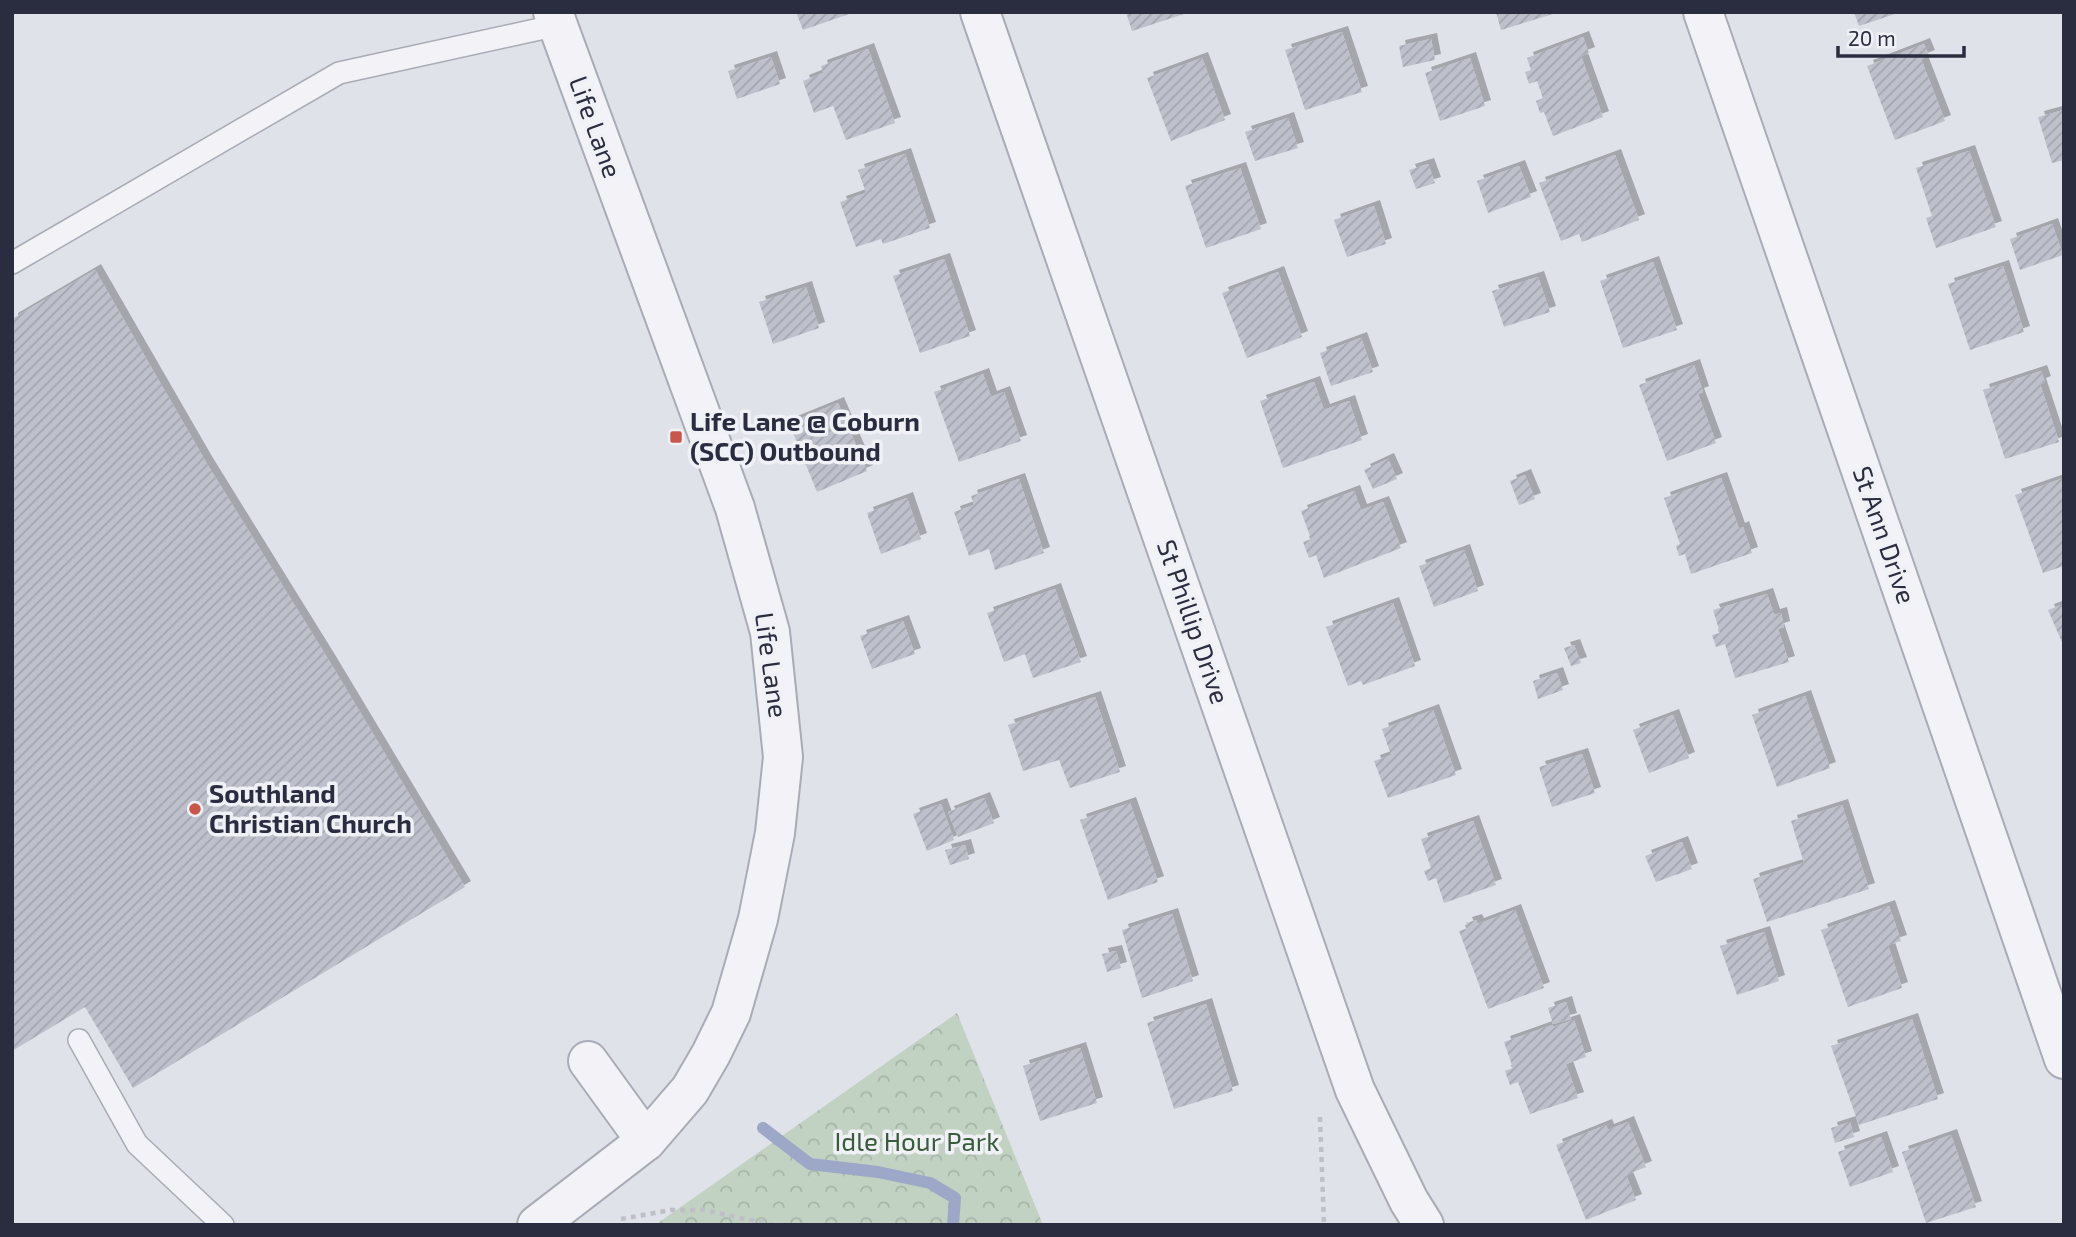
<svg xmlns="http://www.w3.org/2000/svg" width="2076" height="1237" font-family="'Exo 2',sans-serif">
<style>
.forest{fill:url(#forest-crowns)}
.lines{fill:none;stroke-linecap:round;stroke-linejoin:round}
.stream{stroke:#9da7c7;stroke-width:12}
.building{fill:url(#building-hatch);filter:url(#shadow)}
.service-casing{stroke:#a9abb6;stroke-width:24}
.minor-casing{stroke:#a9abb6;stroke-width:42}
.tertiary-casing{stroke:#a9abb6;stroke-width:42}
.path{stroke:#bfbfc7;stroke-width:4.5;stroke-dasharray:5 5;stroke-linecap:butt}
.service{stroke:#f3f3f7;stroke-width:21}
.minor{stroke:#f3f3f7;stroke-width:38}
.tertiary{stroke:#f3f3f7;stroke-width:38}
.poi-dot{fill:#c8574b;stroke:#f0f1f6;stroke-width:2.5}
.labels{text-anchor:middle;stroke-width:7;stroke-linejoin:round;paint-order:stroke}
.street-label{font-size:26px;fill:#2a2c40;stroke:#f0f1f6}
.poi-label{font-size:26px;font-weight:bold;fill:#2a2c40;stroke:#f0f1f6;text-anchor:start}
.park-label{font-size:26px;fill:#385b3a;stroke:#f0f1f6}
</style>
<defs>
<pattern id="forest-crowns" width="20" height="18" patternUnits="userSpaceOnUse" patternTransform="scale(1.75)"><rect width="20" height="18" fill="#c2d2c2"/><path d="M2 6a3 3 0 1 1 6 0M12 15a3 3 0 1 1 6 0" fill="none" stroke="#a7b4a8"/></pattern>
<pattern id="building-hatch" width="6" height="6" patternUnits="userSpaceOnUse" patternTransform="scale(1.75)"><rect width="6" height="6" fill="#bec0cb"/><path d="M-1 1l2-2M0 6l6-6M5 7l2-2" fill="none" stroke="#a3a5af"/></pattern>
<filter id="shadow"><feDropShadow dx="6" dy="-6" stdDeviation="0" flood-color="#0004"/></filter>
</defs>
<rect width="100%" height="100%" fill="#e0e2e9"/>
<path class="forest" d="M957 1013 1043 1225H655Z"/>
<g class="lines">
<path class="stream" d="M763 1128 810 1164 878 1172 930 1183 955 1198 953 1225"/>
</g>
<g class="building">
<path d="M796 12H852V13L803 30Z"/>
<path d="M1126 12H1187V13L1132 31Z"/>
<path d="M1496 12H1556V13L1501 30Z"/>
<path d="M1854 12H1898V13L1859 26Z"/>
<path d="M1342 32 1362 92 1305 110 1285 50Z"/>
<path d="M1583 37 1589 53 1581 56 1603 117 1553 136 1544 112 1540 113 1536 101 1543 98 1537 81 1529 84 1525 72 1531 70 1527 58Z"/>
<path d="M1431 39 1435 60 1403 67 1399 46Z"/>
<path d="M1924 44 1929 56 1921 59 1945 121 1895 140 1867 66Z"/>
<path d="M868 49 895 123 846 140 833 106 814 113 803 81 823 73 821 66Z"/>
<path d="M771 57 780 84 737 99 728 71Z"/>
<path d="M1202 58 1225 120 1171 141 1147 78Z"/>
<path d="M1470 58 1485 106 1440 121 1425 73Z"/>
<path d="M2064 110V160L2052 163 2038 117Z"/>
<path d="M1288 118 1298 148 1255 161 1245 132Z"/>
<path d="M1969 151 1996 227 1936 248 1926 218 1932 216 1916 168Z"/>
<path d="M905 154 930 228 883 244 881 239 856 247 840 202 866 193 858 170Z"/>
<path d="M1615 155 1639 220 1582 242 1579 234 1561 241 1539 183Z"/>
<path d="M1428 164 1435 183 1416 189 1409 170Z"/>
<path d="M1519 166 1531 197 1488 213 1477 181Z"/>
<path d="M1240 168 1261 229 1206 248 1185 186Z"/>
<path d="M1374 206 1386 244 1347 257 1334 220Z"/>
<path d="M2052 224 2063 255 2020 270 2010 239Z"/>
<path d="M944 259 970 336 920 353 893 276Z"/>
<path d="M1653 262 1677 330 1623 348 1600 281Z"/>
<path d="M2003 266 2024 332 1970 350 1948 284Z"/>
<path d="M95 270 207 464 328 659 465 887 133 1088 85 1007 12 1051V319Z"/>
<path d="M1278 272 1302 337 1247 358 1222 293Z"/>
<path d="M1538 277 1550 312 1504 327 1492 291Z"/>
<path d="M806 287 819 328 773 344 759 302Z"/>
<path d="M1361 338 1373 372 1331 386 1320 353Z"/>
<path d="M1694 365 1703 392 1698 394 1716 443 1667 461 1639 385Z"/>
<path d="M2041 371 2045 382 2040 384 2059 442 2005 459 1983 390Z"/>
<path d="M983 374 991 397 1004 392 1021 441 959 462 934 392Z"/>
<path d="M1314 382 1324 410 1349 401 1362 440 1283 468 1260 401Z"/>
<path d="M838 403 867 471 817 492 789 423Z"/>
<path d="M1388 459 1397 479 1373 489 1364 470Z"/>
<path d="M1525 475 1535 499 1519 505 1510 481Z"/>
<path d="M1721 478 1739 529 1743 527 1752 553 1691 574 1685 554 1679 556 1676 546 1680 544 1664 498Z"/>
<path d="M2064 478V566L2043 573 2015 495Z"/>
<path d="M1019 479 1044 553 995 570 989 549 969 556 954 512 974 505 971 496Z"/>
<path d="M1354 491 1361 510 1383 502 1401 548 1324 578 1316 555 1309 558 1303 542 1311 539 1301 511Z"/>
<path d="M907 498 921 539 881 554 867 513Z"/>
<path d="M1464 550 1478 591 1434 607 1419 566Z"/>
<path d="M1055 589 1081 662 1033 678 1025 654 1004 662 987 613Z"/>
<path d="M1767 594 1774 615 1781 613 1784 627 1778 629 1789 662 1735 678 1725 644 1716 647 1712 635 1720 633 1713 610Z"/>
<path d="M1393 603 1415 666 1363 685 1361 681 1348 686 1326 627Z"/>
<path d="M2064 604V647L2048 610Z"/>
<path d="M903 621 915 654 872 669 860 636Z"/>
<path d="M1574 645 1581 663 1571 666 1564 648Z"/>
<path d="M1557 673 1563 690 1538 699 1533 681Z"/>
<path d="M1805 696 1830 768 1777 787 1752 715Z"/>
<path d="M1095 697 1120 772 1070 788 1059 760 1023 771 1008 725Z"/>
<path d="M1433 710 1456 775 1388 798 1374 761 1391 755 1382 729Z"/>
<path d="M1673 715 1689 758 1649 773 1633 730Z"/>
<path d="M1582 754 1595 793 1552 807 1539 767Z"/>
<path d="M984 798 994 823 958 837 948 812Z"/>
<path d="M1130 803 1158 882 1108 900 1080 820Z"/>
<path d="M941 804 954 840 927 851 913 814Z"/>
<path d="M1842 805 1869 889 1767 922 1753 879 1804 863 1791 821Z"/>
<path d="M1473 821 1496 885 1444 903 1436 878 1428 881 1424 871 1431 868 1421 839Z"/>
<path d="M1682 842 1692 869 1656 882 1645 856Z"/>
<path d="M965 845 969 859 950 865 945 850Z"/>
<path d="M1889 906 1901 941 1888 945 1902 988 1848 1007 1821 930Z"/>
<path d="M1515 910 1544 988 1488 1009 1459 931 1468 928 1466 923 1476 920 1478 924Z"/>
<path d="M1172 914 1193 981 1142 998 1122 930Z"/>
<path d="M1764 932 1779 981 1737 995 1720 946Z"/>
<path d="M1116 951 1121 968 1107 972 1102 954Z"/>
<path d="M1566 1002 1571 1019 1553 1024 1548 1008Z"/>
<path d="M1206 1004 1233 1091 1174 1109 1147 1023Z"/>
<path d="M1912 1019 1938 1099 1859 1125 1831 1046Z"/>
<path d="M1574 1020 1586 1057 1566 1064 1578 1098 1530 1114 1518 1082 1510 1085 1505 1071 1513 1068 1504 1042 1552 1025 1553 1027Z"/>
<path d="M1080 1048 1097 1103 1040 1121 1023 1066Z"/>
<path d="M1628 1122 1646 1167 1626 1175 1636 1200 1586 1220 1556 1145 1606 1125 1608 1130Z"/>
<path d="M1850 1122 1854 1137 1835 1143 1831 1128Z"/>
<path d="M1951 1135 1976 1207 1926 1223 1902 1152Z"/>
<path d="M1881 1137 1893 1172 1850 1187 1838 1152Z"/>
</g>
<g class="lines">
<defs>
<g id="service">
<path d="M12 263 339 73 558 25"/>
<path d="M79 1040 137 1144 223 1225"/>
</g>
<g id="minor">
<path d="M980 12 1355 1090 1409 1201 1424 1225"/>
<path d="M1703 12 2064 1059"/>
<path d="M588 1061 646 1141"/>
</g>
<path id="tertiary" d="M537 1225 646 1141 690 1090 711 1054 731 1013 758 919 775 833 783 757 770 632 735 508 553 12"/>
</defs>
<use href="#service" class="service-casing"/>
<use href="#minor" class="minor-casing"/>
<use href="#tertiary" class="tertiary-casing"/>
<g class="path">
<path d="M1320 1117 1324 1225"/>
<path d="M621 1219 671 1210H704L773 1225"/>
</g>
<use href="#service" class="service"/>
<use href="#minor" class="minor"/>
<use href="#tertiary" class="tertiary"/>
</g>
<g class="poi-dot">
<rect x="669" y="430" width="14" height="14" rx="3.5"/>
<circle cx="195" cy="809" r="7"/>
</g>
<g class="labels">
<g class="street-label">
<text transform="translate(595 127) rotate(70)" y="9">Life Lane</text>
<text transform="translate(1884 535) rotate(71)" y="9">St Ann Drive</text>
<text transform="translate(1193 622) rotate(71)" y="9">St Phillip Drive</text>
<text transform="translate(771 665) rotate(82)" y="9">Life Lane</text>
</g>
<g class="poi-label">
<text x="690" y="431">Life Lane @ Coburn<tspan x="690" dy="30">(SCC) Outbound</tspan></text>
<text x="209" y="803">Southland<tspan x="209" dy="30">Christian Church</tspan></text>
</g>
<g class="park-label">
<text x="917" y="1151">Idle Hour Park</text>
</g>
</g>
<rect width="2076" height="1237" fill="none" stroke="#2a2c40" stroke-width="28"/>
<path d="M1838 46v10h126v-10" fill="none" stroke="#2a2c40" stroke-width="3.5"/>
<text x="1848" y="46" font-size="21" fill="#2a2c40" stroke="#f0f1f6" stroke-width="5" paint-order="stroke">20 m</text>
</svg>
